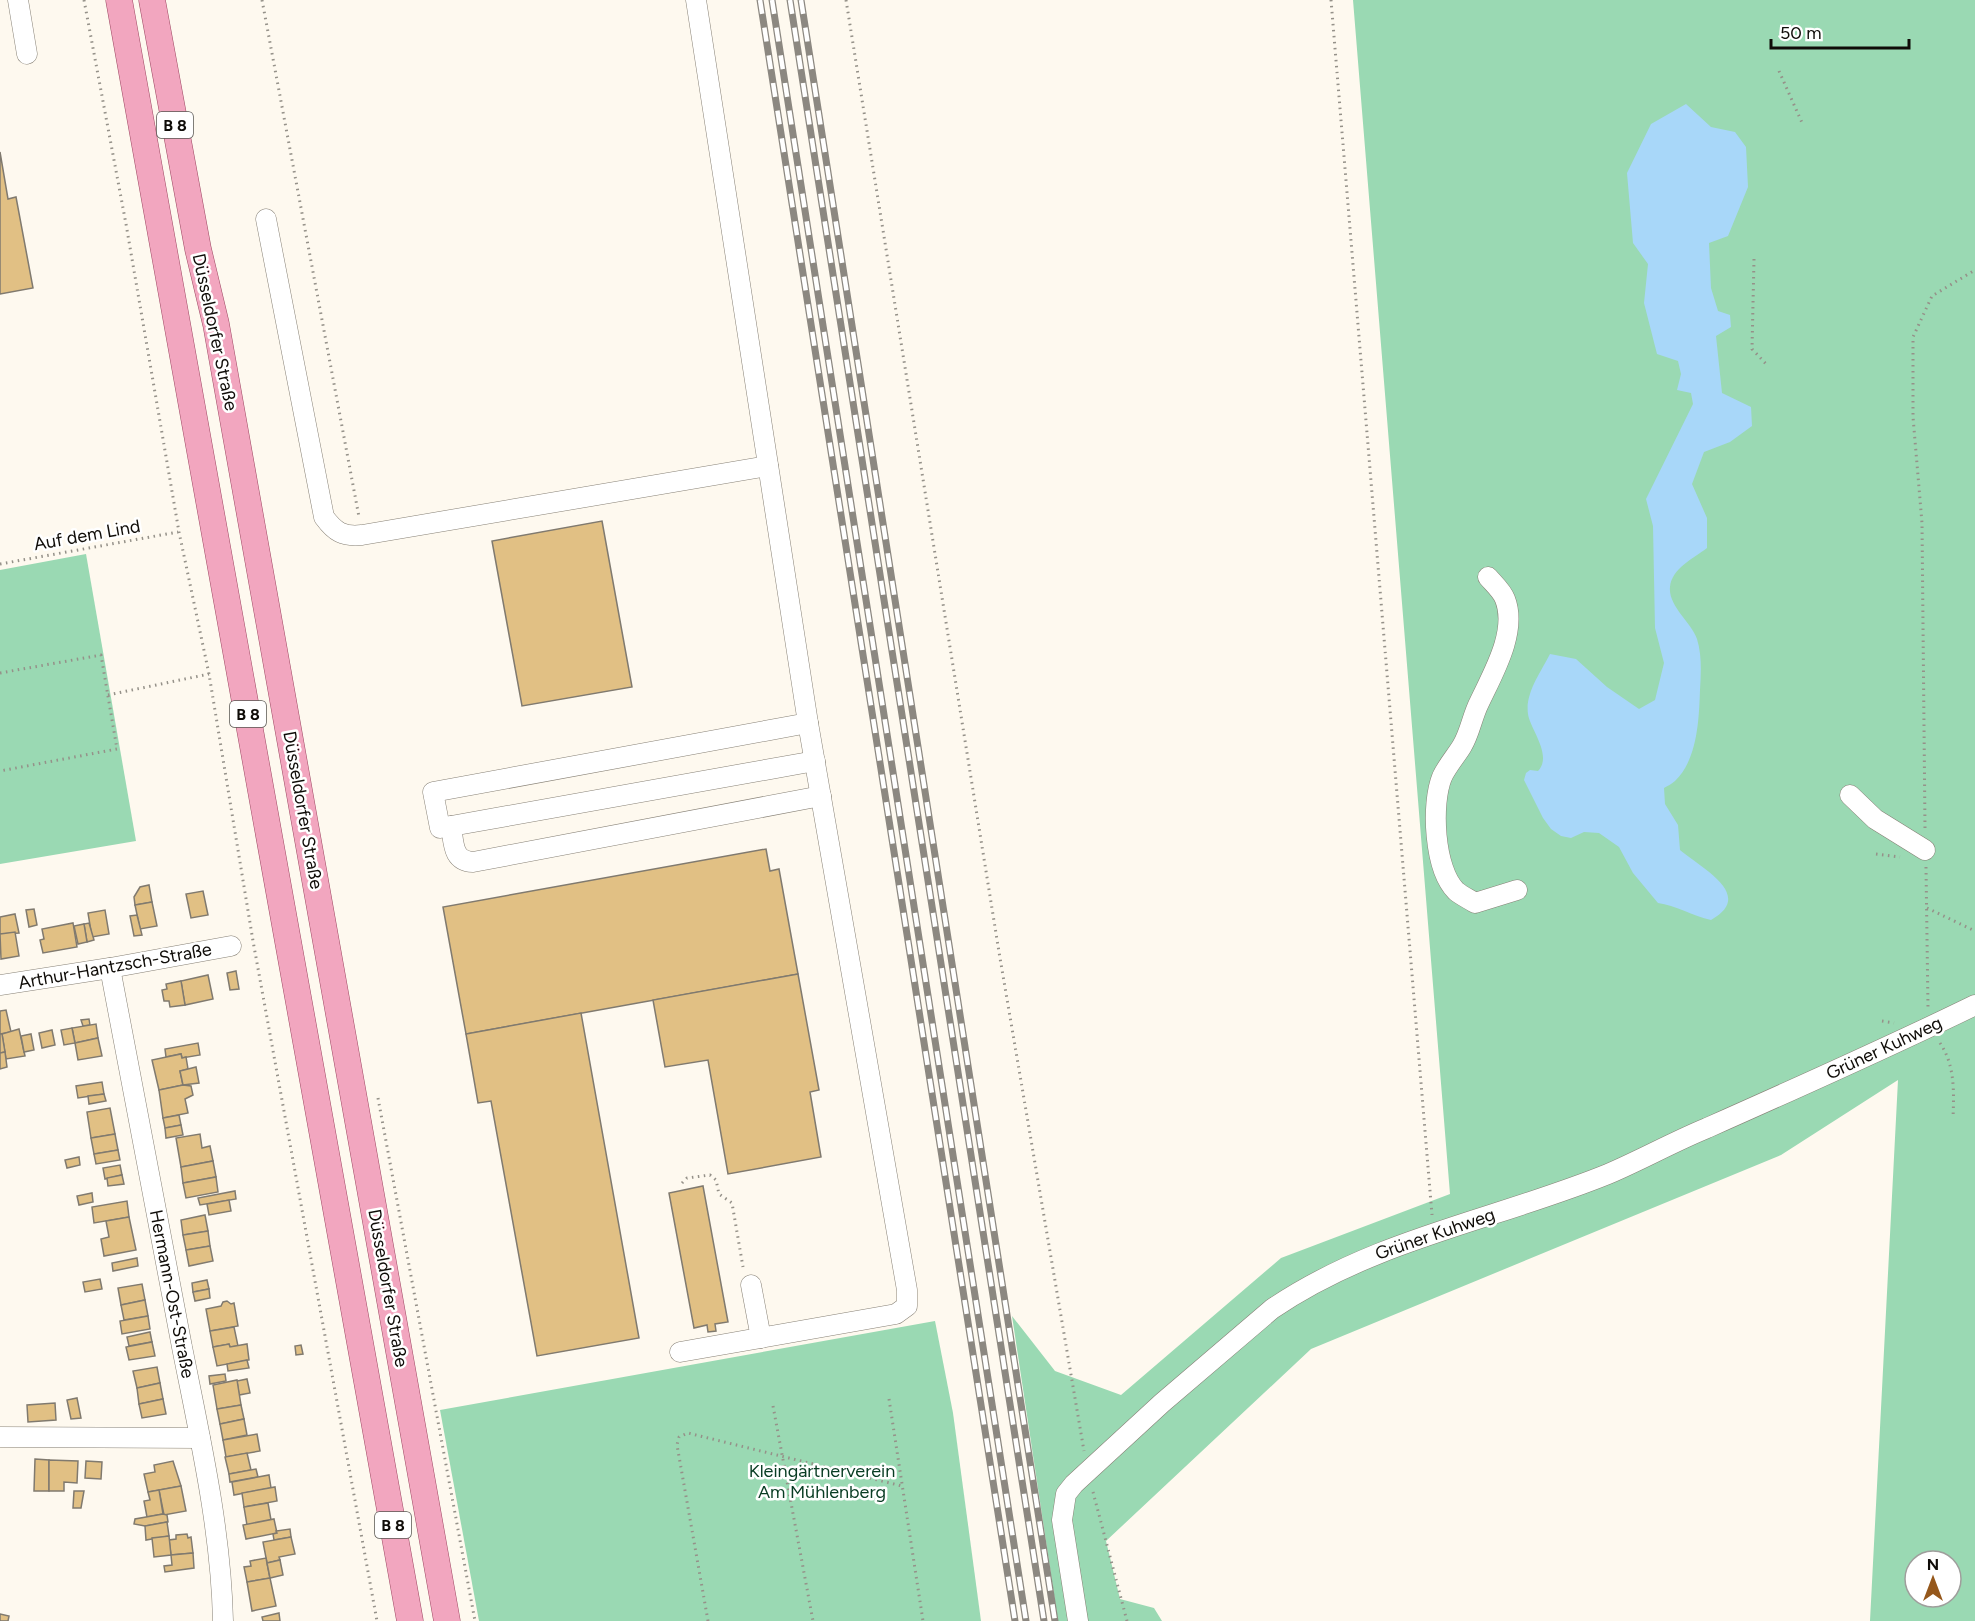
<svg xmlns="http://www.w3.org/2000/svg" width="1975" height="1621" font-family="Figtree,sans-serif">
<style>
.green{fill:#9ad9b3;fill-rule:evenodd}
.water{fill:#a8d7f9}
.building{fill:#e1c084;stroke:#807a6f;stroke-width:1.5}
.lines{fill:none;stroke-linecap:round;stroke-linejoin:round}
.minor-casing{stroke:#878176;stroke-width:21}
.major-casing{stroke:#9d4963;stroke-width:27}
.path{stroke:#959189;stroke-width:3;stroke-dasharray:1.5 4.5;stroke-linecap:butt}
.minor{stroke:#fff;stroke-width:20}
.major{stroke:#f2a6bf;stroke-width:26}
.rail-casing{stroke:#8c8881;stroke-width:7}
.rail{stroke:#fff;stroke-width:4.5;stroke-dasharray:14;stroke-linecap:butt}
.labels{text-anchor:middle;stroke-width:5;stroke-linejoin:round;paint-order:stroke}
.shield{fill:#fff;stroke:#575552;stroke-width:1.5}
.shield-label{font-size:16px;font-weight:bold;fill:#0f0c08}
.street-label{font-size:18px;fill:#0f0c08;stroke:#fff}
.park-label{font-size:18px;fill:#083c23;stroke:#fff}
</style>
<rect width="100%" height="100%" fill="#fef9ef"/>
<g class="green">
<path d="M1353 0H1975V1621H1870L1898 1080 1781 1155 1311 1349 1106 1541 1120 1599 1154 1608 1162 1621H1058L1012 1316 1055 1371 1121 1395 1281 1258 1450 1194ZM1915 1561H1951V1597H1915Z"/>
<path d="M86 554 136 841 0 864V570Z"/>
<path d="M935 1321 953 1413 981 1621H479L440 1410Z"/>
</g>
<path class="water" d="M1686 104 1711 127 1735 132 1746 147 1748 187 1728 236 1709 243 1711 288 1718 311 1730 315 1731 327 1716 336 1722 393 1751 407 1752 426 1730 442 1704 452 1692 484 1707 518V548C1694 558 1672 568 1670 587 1668 606 1691 622 1697 639 1702 655 1701 673 1700 690 1699 718 1698 759 1675 781 1672 784 1667 786 1664 788L1665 804 1678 825 1680 850C1701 868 1756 895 1711 920 1693 916 1675 905 1658 903L1633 873 1619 847 1599 833 1584 832 1571 838 1561 836 1551 829 1543 818 1524 780 1526 773 1530 770 1538 771C1553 755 1530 729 1528 714 1525 693 1541 672 1550 654L1576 659 1607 687 1639 709 1655 700 1664 663 1655 628 1653 526 1646 499 1693 404 1691 393 1677 390 1681 374 1678 361 1657 354 1644 303 1648 264 1633 243 1627 173 1651 124Z"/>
<g class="building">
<path d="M0 152 8 199 16 197 33 288 0 294Z"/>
<path d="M602 521 632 687 522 706 492 541Z"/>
<path d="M766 849 770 871 779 869 798 974 466 1034 443 907Z"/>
<path d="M149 885 152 902 135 905 134 897 140 887Z"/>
<path d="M203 891 208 915 191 918 186 894Z"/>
<path d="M152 902 157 926 140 929 135 905Z"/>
<path d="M34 909 37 925 29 927 26 910Z"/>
<path d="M105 910 109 934 92 937 88 913Z"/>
<path d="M15 914 19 933 0 934V917Z"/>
<path d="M137 915 142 935 134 936 130 916Z"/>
<path d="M73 923 77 947 43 953 40 940 44 939 42 929Z"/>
<path d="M89 923 94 940 87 942 84 924Z"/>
<path d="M84 924 87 942 78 944 74 926Z"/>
<path d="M15 932 19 956 1 959 0 934Z"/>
<path d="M236 971 239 989 230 990 227 973Z"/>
<path d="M798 974 819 1090 810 1092 821 1157 728 1174 708 1060 665 1067 653 1000Z"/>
<path d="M208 975 213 999 185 1005 181 981Z"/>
<path d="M181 981 185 1005 170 1007 169 1001H164L162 990 167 989 166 984Z"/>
<path d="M6 1010 11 1032 0 1034V1011Z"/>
<path d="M581 1013 639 1338 537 1356 491 1101 478 1103 466 1034Z"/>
<path d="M89 1019 90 1025 83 1026 81 1020Z"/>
<path d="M96 1024 98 1038 75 1043 72 1028Z"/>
<path d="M72 1028 75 1043 64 1045 61 1030Z"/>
<path d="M19 1029 25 1056 6 1059 2 1034Z"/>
<path d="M52 1030 55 1045 42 1048 39 1033Z"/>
<path d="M0 1034H2L5 1052 0 1053Z"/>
<path d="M31 1034 34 1050 24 1052 21 1036Z"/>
<path d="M98 1038 102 1056 78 1060 75 1043Z"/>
<path d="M198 1043 200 1055 182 1058 181 1054 166 1057 165 1049Z"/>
<path d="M5 1052 7 1067 0 1069V1053Z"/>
<path d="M181 1054 182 1058 186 1057 188 1069 180 1071 183 1085 159 1090 152 1060Z"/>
<path d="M196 1067 199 1083 183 1085 180 1071Z"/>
<path d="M102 1082 104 1094 78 1098 76 1086Z"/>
<path d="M183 1085 191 1086 193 1095 185 1099 188 1113 163 1118 159 1090Z"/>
<path d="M104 1094 106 1101 89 1104 88 1096Z"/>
<path d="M110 1108 115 1134 91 1138 87 1112Z"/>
<path d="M179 1115 181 1125 165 1128 163 1118Z"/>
<path d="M181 1125 183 1135 166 1138 165 1128Z"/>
<path d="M115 1134 118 1150 94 1154 91 1138Z"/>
<path d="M200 1134 202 1148 210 1146 213 1161 181 1167 176 1138Z"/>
<path d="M118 1150 120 1160 96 1164 94 1154Z"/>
<path d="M79 1157 80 1165 67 1168 65 1160Z"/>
<path d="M213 1161 216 1177 183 1183 181 1167Z"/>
<path d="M120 1165 122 1175 105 1179 103 1168Z"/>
<path d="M122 1175 124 1184 108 1186 107 1178Z"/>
<path d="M216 1177 218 1192 186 1198 183 1183Z"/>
<path d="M703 1186 728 1322 715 1324 716 1331 708 1332 707 1325 694 1328 669 1193Z"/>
<path d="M235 1191 236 1199 200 1205 198 1198Z"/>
<path d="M92 1193 93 1202 79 1205 77 1196Z"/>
<path d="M229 1200 231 1211 209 1215 207 1204Z"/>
<path d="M127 1201 129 1217 94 1223 92 1207Z"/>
<path d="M205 1215 208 1231 183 1235 181 1220Z"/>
<path d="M129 1217 136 1250 104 1256 101 1239 109 1237 106 1221Z"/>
<path d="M208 1231 210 1246 186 1250 183 1235Z"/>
<path d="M210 1246 213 1261 189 1266 186 1250Z"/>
<path d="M137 1258 138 1266 113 1271 112 1263Z"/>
<path d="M100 1279 102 1289 85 1292 83 1282Z"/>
<path d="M207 1280 209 1289 193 1292 192 1283Z"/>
<path d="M142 1284 145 1300 121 1305 118 1288Z"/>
<path d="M209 1289 210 1298 195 1301 193 1292Z"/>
<path d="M145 1300 148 1316 124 1320 121 1305Z"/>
<path d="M227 1301 231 1304 234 1303 238 1326 210 1331 206 1309 221 1306 223 1302Z"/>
<path d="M148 1316 150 1329 122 1334 120 1321Z"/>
<path d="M234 1327 238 1346 230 1347 229 1344 213 1347 210 1331Z"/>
<path d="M150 1332 152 1342 129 1346 127 1337Z"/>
<path d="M152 1342 155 1356 129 1360 126 1347Z"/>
<path d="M229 1344 230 1347 247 1344 249 1360 217 1366 213 1347Z"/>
<path d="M301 1345 303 1354 296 1355 295 1346Z"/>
<path d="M247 1360 249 1368 228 1371 227 1364Z"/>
<path d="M157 1367 160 1383 137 1388 133 1371Z"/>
<path d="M225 1374 226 1381 210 1384 209 1376Z"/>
<path d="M247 1379 250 1393 239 1395 237 1381Z"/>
<path d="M237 1380 241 1405 217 1409 213 1385Z"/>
<path d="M160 1383 163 1399 139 1404 137 1388Z"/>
<path d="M77 1398 81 1418 71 1419 67 1400Z"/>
<path d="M163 1399 166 1414 142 1418 139 1404Z"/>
<path d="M55 1403 56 1420 28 1422 27 1405Z"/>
<path d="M241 1405 244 1419 220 1424 217 1409Z"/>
<path d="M244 1419 247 1435 223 1440 220 1424Z"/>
<path d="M257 1434 260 1451 226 1457 223 1440Z"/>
<path d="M247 1453 251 1470 229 1474 225 1457Z"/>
<path d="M35 1459 49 1460V1491H34Z"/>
<path d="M49 1460 78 1461 77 1483 64 1482V1491H49Z"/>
<path d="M86 1461 102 1462 101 1479 85 1478Z"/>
<path d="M173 1461 181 1486 148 1492 144 1474 155 1472 154 1465Z"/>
<path d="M256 1469 258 1477 230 1482 229 1474Z"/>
<path d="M269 1475 271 1488 234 1495 232 1482Z"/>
<path d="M181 1486 186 1511 164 1515 159 1490Z"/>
<path d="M275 1487 277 1501 244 1507 242 1493Z"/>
<path d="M159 1490 163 1514 147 1517 144 1501 150 1500 148 1492Z"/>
<path d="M74 1491H84L81 1508H73Z"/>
<path d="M268 1503 271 1520 247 1525 244 1507Z"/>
<path d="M163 1514 167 1515 168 1522 145 1526 134 1524 135 1519Z"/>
<path d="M274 1519 277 1533 246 1539 243 1525Z"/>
<path d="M167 1522 169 1536 146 1540 145 1526Z"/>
<path d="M290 1529 291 1537 274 1540 273 1534 277 1533 276 1531Z"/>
<path d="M187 1534 188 1538 191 1537 193 1553 171 1555 169 1540 176 1539V1535Z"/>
<path d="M169 1536 171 1555 154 1557 152 1538Z"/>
<path d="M291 1537 295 1554 279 1557 280 1560 267 1563 263 1542Z"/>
<path d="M193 1553 194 1568 165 1572 164 1566 172 1565 171 1555Z"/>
<path d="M266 1558 270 1578 247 1582 244 1567 251 1566 250 1561Z"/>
<path d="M280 1560 283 1575 270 1578 267 1563Z"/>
<path d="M270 1578 276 1606 252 1611 247 1582Z"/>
<path d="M279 1613 280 1621H263L262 1617Z"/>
<path d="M0 1614 9 1616 8 1621H0Z"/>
</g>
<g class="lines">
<defs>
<g id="minor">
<path d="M18 0 27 54"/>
<path d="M266 219 324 517C335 532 343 537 362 535L768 466"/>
<path d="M1488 577C1494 584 1502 591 1505 599 1518 632 1492 675 1479 703 1472 717 1470 733 1462 746 1456 756 1447 766 1442 777 1431 804 1434 869 1456 891 1462 896 1469 899 1475 903L1517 890"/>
<path d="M808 723 433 792 440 828 815 761"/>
<path d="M1850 795 1875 819 1925 850"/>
<path d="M451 826C454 843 452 861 473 862L821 796"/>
<path d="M110 968C134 1095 158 1221 182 1347 200 1438 221 1529 223 1621"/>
<path d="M0 985 110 968 231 946"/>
<path d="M751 1285 761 1338"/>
<path d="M680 1352 896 1314 907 1306V1290L808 723 696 0"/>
<path d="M0 1437 200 1438"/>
<path d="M1078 1621 1062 1520 1066 1494 1074 1484 1162 1403 1272 1309C1375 1239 1495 1220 1608 1174 1641 1160 1673 1142 1707 1128 1797 1088 1887 1048 1975 1005"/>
</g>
<g id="major">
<path d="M119 0 410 1621"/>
<path d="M152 0 198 249 216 324 447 1621"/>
</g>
</defs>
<use href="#minor" class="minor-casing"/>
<use href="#major" class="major-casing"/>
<g class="path">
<path d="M84 0 126 224 179 532 209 674 253 941 377 1621"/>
<path d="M262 0 359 517"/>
<path d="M846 0 999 952 1084 1451"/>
<path d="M1331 0 1432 1215"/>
<path d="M1779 71 1803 125"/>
<path d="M1754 259 1752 349 1767 365"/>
<path d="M0 564 178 532"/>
<path d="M0 673 101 655 117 749 0 771"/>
<path d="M108 695 209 674"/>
<path d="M1925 828 1922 523 1913 417V337L1932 296 1975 270"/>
<path d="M1876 854 1900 857"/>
<path d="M1926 867 1928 1008"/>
<path d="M1927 908 1975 931"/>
<path d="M1882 1021 1894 1023"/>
<path d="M1940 1043C1955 1065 1954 1092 1953 1118"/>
<path d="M378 1098 475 1621"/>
<path d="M682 1183 687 1178 710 1175 716 1180 719 1194 732 1203 743 1267"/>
<path d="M889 1399 923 1621"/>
<path d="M773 1406 813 1621"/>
<path d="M1093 1492 1127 1621"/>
<path d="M708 1621 677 1445 679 1437 688 1433 902 1486"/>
</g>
<use href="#minor" class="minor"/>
<use href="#major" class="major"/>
<defs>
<g id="rail">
<path d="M760 0 1015 1621"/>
<path d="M772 0 1026 1621"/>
<path d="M790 0 1044 1621"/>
<path d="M801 0 1055 1621"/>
</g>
</defs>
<use href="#rail" class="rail-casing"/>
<use href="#rail" class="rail"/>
</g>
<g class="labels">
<g class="shield">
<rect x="157" y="112" width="36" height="26" rx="4.5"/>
<rect x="230" y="701" width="36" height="26" rx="4.5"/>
<rect x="375" y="1512" width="36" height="26" rx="4.5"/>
</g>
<g class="shield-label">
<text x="175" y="131">B 8</text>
<text x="248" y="720">B 8</text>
<text x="393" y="1531">B 8</text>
</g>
<g class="street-label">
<text transform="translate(215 332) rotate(78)" y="6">Düsseldorfer Straße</text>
<text transform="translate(87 535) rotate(-10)" y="6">Auf dem Lind</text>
<text transform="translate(303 810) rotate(80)" y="6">Düsseldorfer Straße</text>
<text transform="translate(115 966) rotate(-10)" y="6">Arthur-Hantzsch-Straße</text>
<text transform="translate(1884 1048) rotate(-25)" y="6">Grüner Kuhweg</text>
<text transform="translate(1435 1234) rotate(-19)" y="6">Grüner Kuhweg</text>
<text transform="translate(388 1288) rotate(80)" y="6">Düsseldorfer Straße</text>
<text transform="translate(172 1294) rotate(79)" y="6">Hermann-Ost-Straße</text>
</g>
<g class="park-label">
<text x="822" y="1477">Kleingärtnerverein<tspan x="822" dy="21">Am Mühlenberg</tspan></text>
</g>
</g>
<g transform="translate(1933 1579)"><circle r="28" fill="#ffffff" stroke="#9f9e9c" stroke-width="1.5"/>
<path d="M0-4.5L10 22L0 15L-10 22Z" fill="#95581c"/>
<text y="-9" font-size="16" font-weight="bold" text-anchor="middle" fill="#0f0c08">N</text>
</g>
<path d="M1771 39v9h138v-9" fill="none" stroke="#0f0c08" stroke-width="3"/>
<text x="1780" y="39" font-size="18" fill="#0f0c08" stroke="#ffffff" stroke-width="4.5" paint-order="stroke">50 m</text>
</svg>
